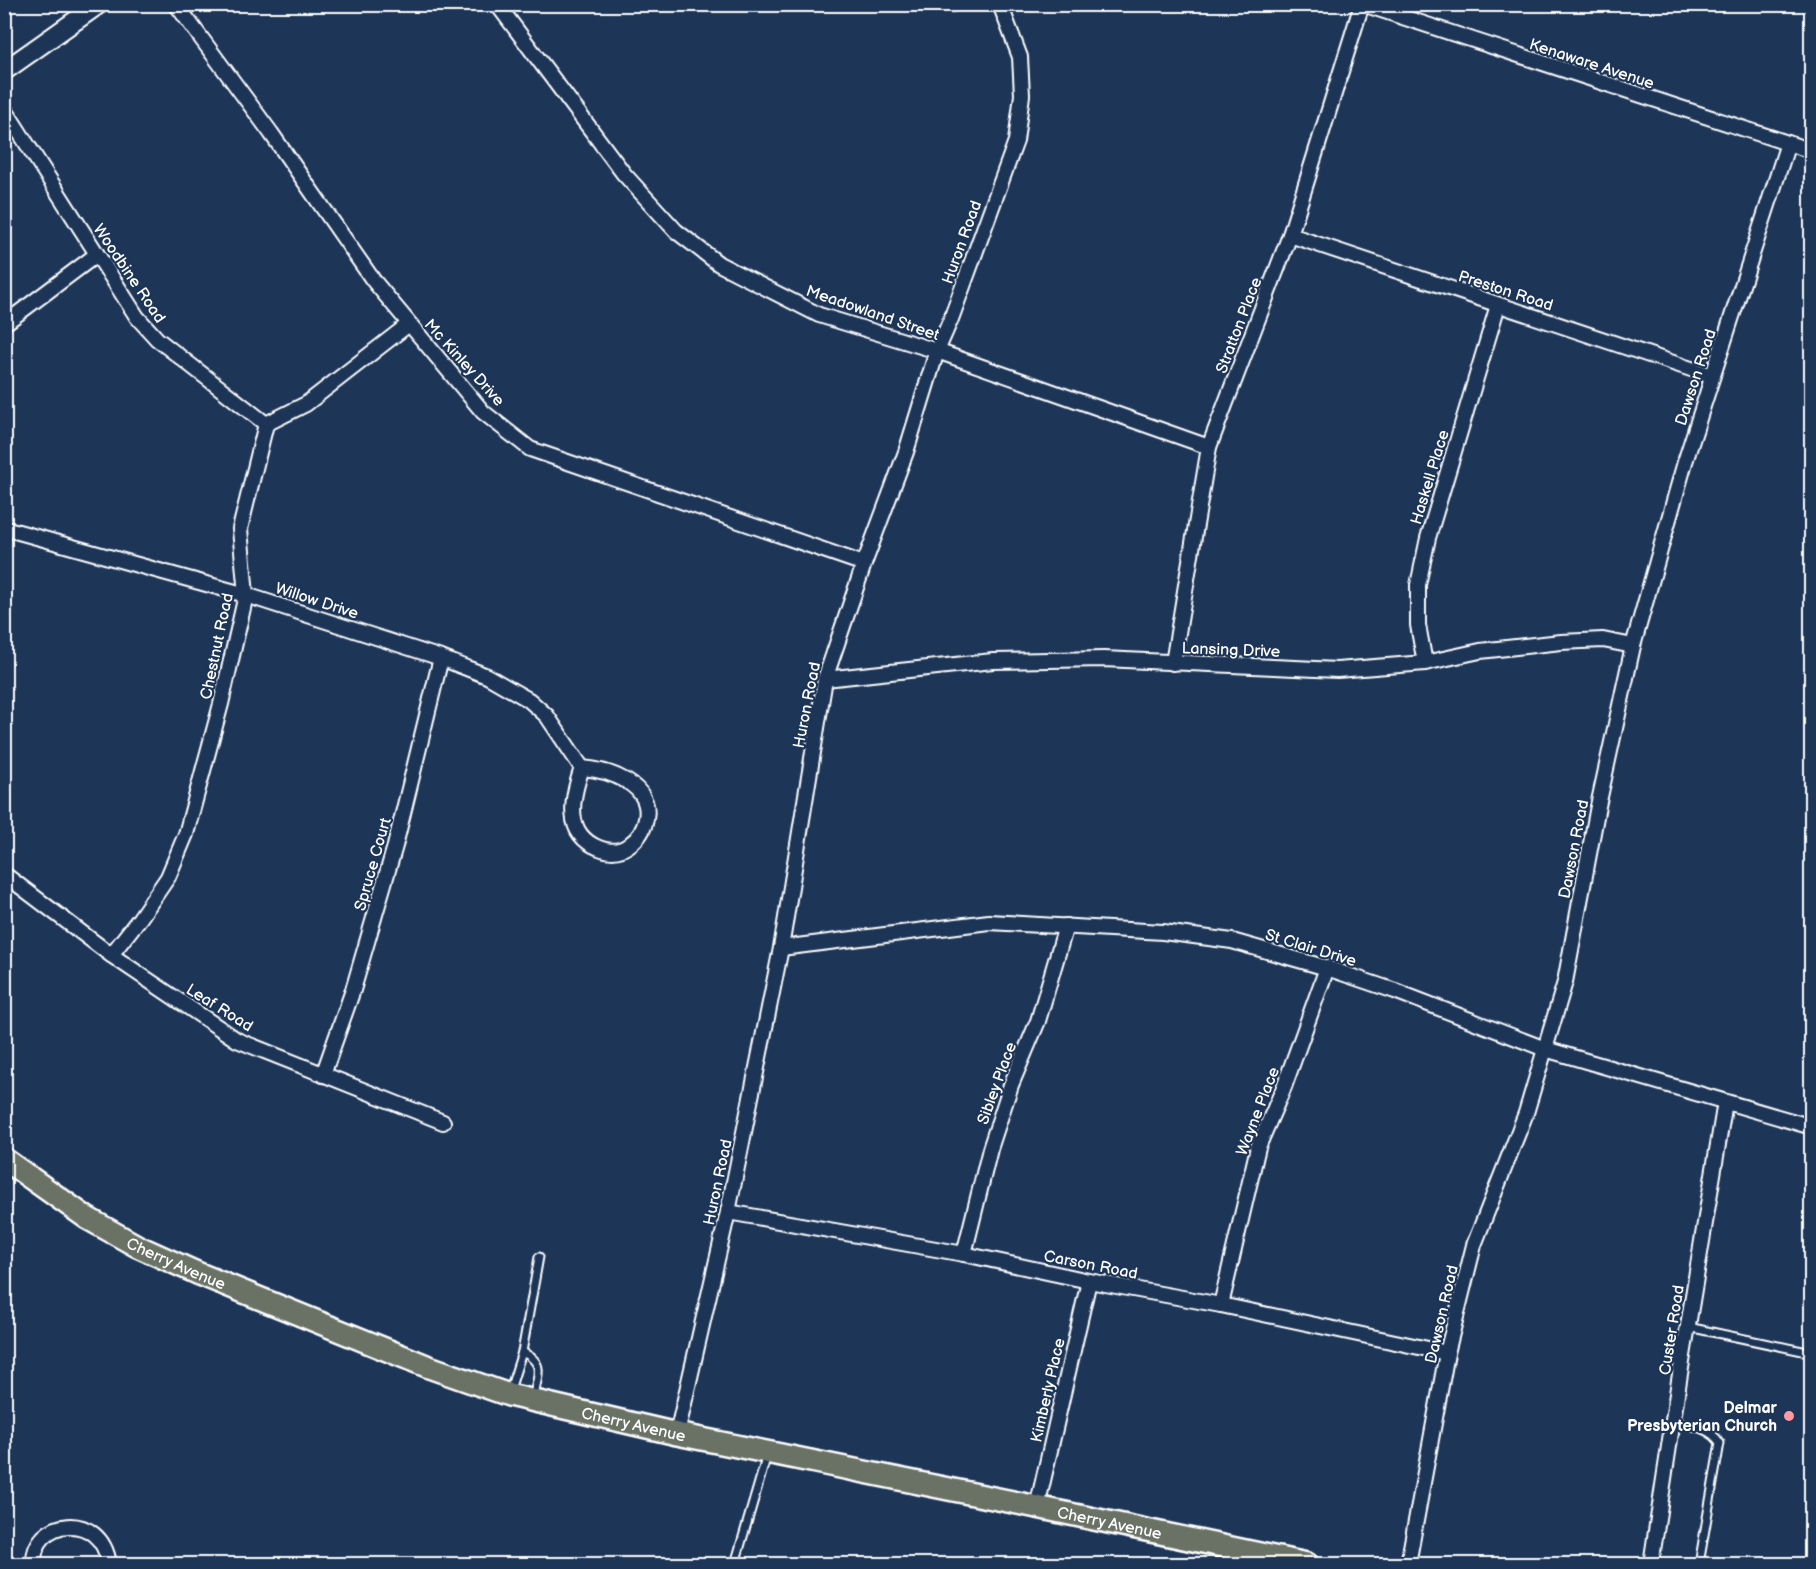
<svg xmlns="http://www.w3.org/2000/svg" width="1816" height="1569" font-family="'Balsamiq Sans',sans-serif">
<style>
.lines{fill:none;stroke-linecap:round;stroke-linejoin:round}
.lane-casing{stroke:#fff;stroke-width:11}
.street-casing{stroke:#fff;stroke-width:18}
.secondary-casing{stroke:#fff;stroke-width:22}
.primary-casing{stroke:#fff;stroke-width:26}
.lane{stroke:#1d3557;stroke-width:7}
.street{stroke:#1d3557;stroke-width:14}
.secondary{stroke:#1d3557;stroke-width:18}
.primary{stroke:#6b7165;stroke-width:21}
.poi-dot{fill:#ff9aa2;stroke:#1d3557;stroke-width:2}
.labels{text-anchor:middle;stroke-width:4.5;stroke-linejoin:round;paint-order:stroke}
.street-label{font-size:16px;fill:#fff;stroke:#1d3557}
.poi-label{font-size:16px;font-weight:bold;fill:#fff;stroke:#1d3557;text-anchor:end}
</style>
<rect width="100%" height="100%" fill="#1d3557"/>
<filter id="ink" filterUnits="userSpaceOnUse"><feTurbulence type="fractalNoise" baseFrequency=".0167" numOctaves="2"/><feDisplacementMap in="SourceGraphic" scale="12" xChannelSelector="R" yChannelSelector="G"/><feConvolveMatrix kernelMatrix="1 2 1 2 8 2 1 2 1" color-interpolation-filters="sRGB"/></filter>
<g filter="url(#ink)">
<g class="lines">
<defs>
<g id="lane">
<path d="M1688 1327 1812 1353"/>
<path d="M522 1352C547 1363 537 1377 533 1399"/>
<path d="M509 1393 522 1352 539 1257"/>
<path d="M1673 1422C1690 1426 1710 1427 1720 1443L1699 1564"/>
<path d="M735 1564 767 1455"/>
</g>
<g id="street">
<path d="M176 4 271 133 373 280 483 412 530 449 864 564"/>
<path d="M497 4 624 174 676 231 719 264 819 315 937 351 1209 447"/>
<path d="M923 4H952"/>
<path d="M1363 4 1812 151"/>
<path d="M4 108 137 317 157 339 266 424"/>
<path d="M1290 235 1712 376"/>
<path d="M4 324 96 255"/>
<path d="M4 528 246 595 441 658 487 676 529 700 547 716 582 768"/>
<path d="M1173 663 1209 447 1290 235 1362 4"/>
<path d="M1425 663 1418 625V585L1428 538 1498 305"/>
<path d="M825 679 993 661 1104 659 1337 670 1425 663 1480 651 1561 642 1603 640 1633 646"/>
<path d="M582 768C608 770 653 784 646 819 644 830 639 838 629 845 620 852 609 852 599 848 563 834 572 797 582 768Z"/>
<path d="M4 874 111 955 237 1040 443 1122"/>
<path d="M781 948 989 922 1163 932 1232 941 1327 968 1395 991 1545 1049 1812 1127"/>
<path d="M111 955 140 918 168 877 186 834 221 704 246 595 240 529 266 424 306 404 409 324"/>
<path d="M323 1075 353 990 395 846 441 658"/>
<path d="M728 1212 964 1254 1089 1281 1221 1305 1447 1353"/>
<path d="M964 1254 990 1149 1011 1085 1038 1021 1066 926"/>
<path d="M1221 1305 1258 1147 1284 1087 1327 968"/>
<path d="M677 1434 728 1212 781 948 825 679 864 564 906 452 937 351 951 319 1016 141 1022 95 1020 57 1000 4"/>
<path d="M1037 1507 1089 1281"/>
<path d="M34 1564C32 1518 101 1509 109 1564"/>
<path d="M1408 1564 1447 1353 1474 1245 1526 1113 1565 982 1598 806 1633 646 1685 462 1788 143"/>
<path d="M1651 1564 1680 1374 1725 1102"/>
</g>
<path id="secondary" d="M4 71 99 4"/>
<g id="primary">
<path id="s1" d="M4 1159 87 1218 137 1246 197 1273 429 1367 509 1395 677 1434 1037 1507 1307 1564"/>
</g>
</defs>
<use href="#lane" class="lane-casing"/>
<use href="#street" class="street-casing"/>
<use href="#secondary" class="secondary-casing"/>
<use href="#primary" class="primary-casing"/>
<use href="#lane" class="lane"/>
<use href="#street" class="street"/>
<use href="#secondary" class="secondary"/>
<use href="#primary" class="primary"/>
</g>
</g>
<circle class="poi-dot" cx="1789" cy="1416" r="6"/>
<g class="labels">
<g class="street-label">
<text transform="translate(1592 63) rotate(18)" y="6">Kenaware Avenue</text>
<text transform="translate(961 242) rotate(-70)" y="6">Huron Road</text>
<text transform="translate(130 273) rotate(56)" y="6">Woodbine Road</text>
<text transform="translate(1506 290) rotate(18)" y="6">Preston Road</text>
<text transform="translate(873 312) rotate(19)" y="6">Meadowland Street</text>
<text transform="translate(1238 325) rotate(-69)" y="6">Stratton Place</text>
<text transform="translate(465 362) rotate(48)" y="6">Mc Kinley Drive</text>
<text transform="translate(1695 377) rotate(-72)" y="6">Dawson Road</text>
<text transform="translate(1429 477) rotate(-73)" y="6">Haskell Place</text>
<text transform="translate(317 600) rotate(18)" y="6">Willow Drive</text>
<text transform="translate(216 646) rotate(-78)" y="6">Chestnut Road</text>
<text transform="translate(1231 649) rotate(2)" y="6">Lansing Drive</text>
<text transform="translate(806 705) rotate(-79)" y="6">Huron Road</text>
<text transform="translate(1573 849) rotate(-79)" y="6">Dawson Road</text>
<text transform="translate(372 864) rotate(-74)" y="6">Spruce Court</text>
<text transform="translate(1311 947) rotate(17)" y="6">St Clair Drive</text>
<text transform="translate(220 1007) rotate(32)" y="6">Leaf Road</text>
<text transform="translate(996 1083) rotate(-70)" y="6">Sibley Place</text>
<text transform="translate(1257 1111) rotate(-69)" y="6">Wayne Place</text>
<text transform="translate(717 1182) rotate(-78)" y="6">Huron Road</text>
<text dy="6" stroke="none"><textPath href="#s1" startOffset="202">Cherry Avenue</textPath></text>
<text transform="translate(1091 1264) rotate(11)" y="6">Carson Road</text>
<text transform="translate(1441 1314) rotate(-77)" y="6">Dawson Road</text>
<text transform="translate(1671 1330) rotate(-81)" y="6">Custer Road</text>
<text transform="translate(1047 1390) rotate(-77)" y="6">Kimberly Place</text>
<text dy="6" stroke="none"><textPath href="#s1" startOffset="688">Cherry Avenue</textPath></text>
<text dy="6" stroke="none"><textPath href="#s1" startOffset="1174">Cherry Avenue</textPath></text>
</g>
<g class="poi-label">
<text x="1777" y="1413">Delmar<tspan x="1777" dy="18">Presbyterian Church</tspan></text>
</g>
</g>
<rect width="1816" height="1569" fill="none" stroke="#1d3557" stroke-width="24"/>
<rect x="12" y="12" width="1792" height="1545" fill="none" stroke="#fff" stroke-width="2" filter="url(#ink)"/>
</svg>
